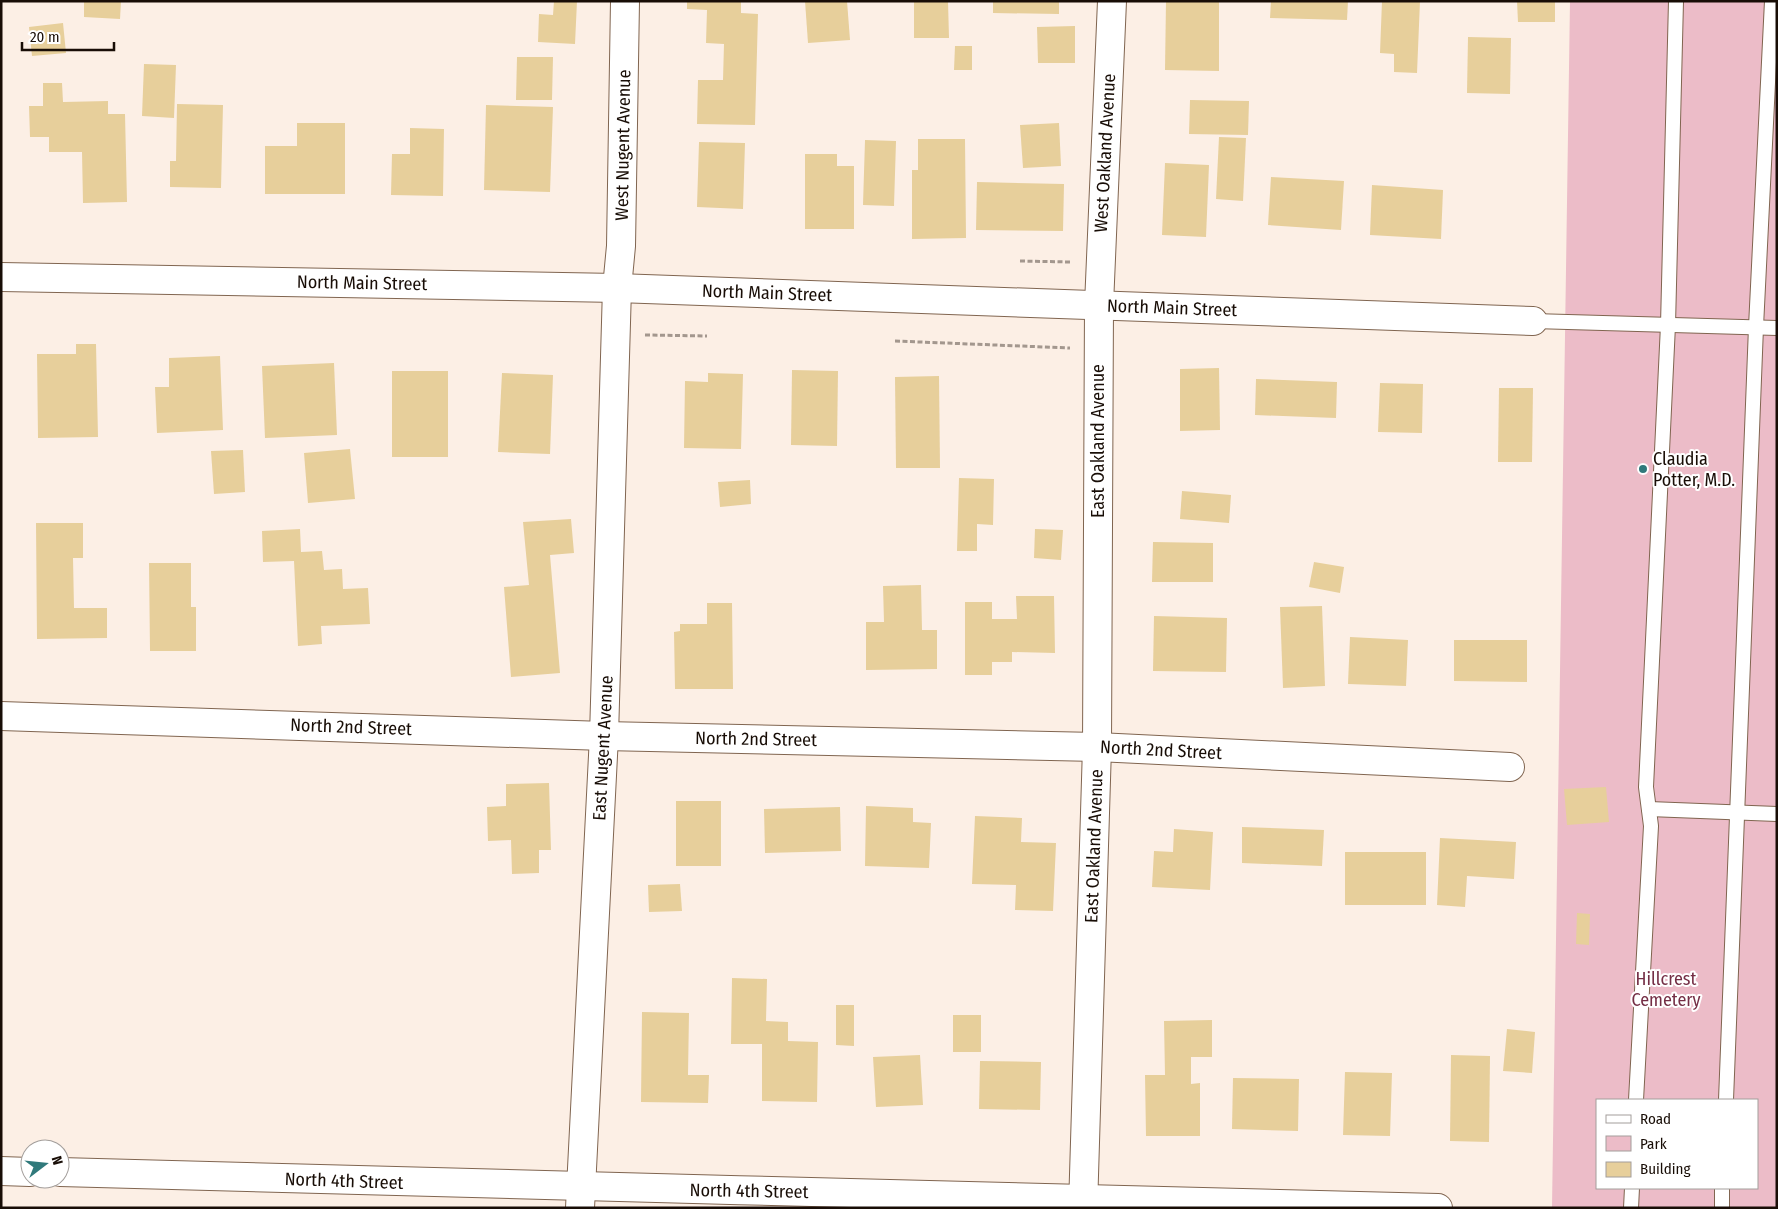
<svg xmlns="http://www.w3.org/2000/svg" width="1778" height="1209" font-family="'Fira Sans Condensed',sans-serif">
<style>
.green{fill:#ecbcc8;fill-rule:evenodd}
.building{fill:#e7cf9b}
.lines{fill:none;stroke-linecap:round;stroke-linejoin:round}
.service-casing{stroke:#806550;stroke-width:16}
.minor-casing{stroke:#806550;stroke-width:30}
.tertiary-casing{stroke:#806550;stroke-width:30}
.path{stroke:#a3978e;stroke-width:3;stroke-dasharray:5 2.5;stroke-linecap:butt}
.service{stroke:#fff;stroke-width:14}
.minor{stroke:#fff;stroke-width:28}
.tertiary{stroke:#fff;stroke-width:28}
.poi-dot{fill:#30797b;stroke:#fff;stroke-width:2}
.labels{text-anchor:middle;stroke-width:4;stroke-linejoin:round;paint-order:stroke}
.street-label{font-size:18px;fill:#180d06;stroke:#fff}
.poi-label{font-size:18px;fill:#180d06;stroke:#fff;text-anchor:start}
.park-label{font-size:18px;fill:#742e45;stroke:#fff}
</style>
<rect width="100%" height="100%" fill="#fcefe5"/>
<path class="green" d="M1570 1H1777V1208H1552ZM1597 1100H1757V1188H1597Z"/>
<g class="building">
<path d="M84 1H121L120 19 84 17Z"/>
<path d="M554 1H577L575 44 538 42 539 14 553 15Z"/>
<path d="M687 1H741V13L758 14 755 125 697 124 698 80H723L724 44 706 43 707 10 687 9Z"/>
<path d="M805 1H847L850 40 808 43Z"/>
<path d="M914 1H948L949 38H914Z"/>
<path d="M993 1H1059V14L993 13Z"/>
<path d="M1166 1H1219V71L1165 70Z"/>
<path d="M1271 1H1348L1347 20 1270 18Z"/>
<path d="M1382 1H1420L1417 73 1394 72V54L1380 53Z"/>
<path d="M1517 1H1555V22H1518Z"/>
<path d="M63 23 66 53 32 56 29 27Z"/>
<path d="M1075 26V63H1038L1037 27Z"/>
<path d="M1468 37 1511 38 1510 94 1467 93Z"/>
<path d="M955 46H972V70H954Z"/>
<path d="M517 57H553L552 100H516Z"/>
<path d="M144 64 176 65 174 118 142 116Z"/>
<path d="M43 83H62L63 102 108 101V114H125L127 202 83 203 82 152H49V137H30L29 106H43Z"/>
<path d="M1190 100 1249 101 1248 135 1189 134Z"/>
<path d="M177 104 223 105 221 188 170 187V161H176Z"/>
<path d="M486 105 553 107 550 192 484 190Z"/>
<path d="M297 123H345V194H265V146H297Z"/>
<path d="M1059 123 1061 166 1023 168 1020 125Z"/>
<path d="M410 128 444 129 443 196 391 195 392 154H410Z"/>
<path d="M1219 137 1246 138 1243 201 1216 199Z"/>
<path d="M918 139H965L966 238 912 239V170H918Z"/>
<path d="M865 140 896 141 894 206 863 205Z"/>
<path d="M699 142 745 143 743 209 697 207Z"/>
<path d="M805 154H837V166H854V229H805Z"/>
<path d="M1165 163 1209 165 1206 237 1162 235Z"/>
<path d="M1271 177 1344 181 1341 230 1268 225Z"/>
<path d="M977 182 1064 184 1063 231 976 230Z"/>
<path d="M1372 185 1443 190 1441 239 1370 235Z"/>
<path d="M76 344H96L98 437 38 438 37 354H76Z"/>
<path d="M220 356 223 430 157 433 155 387H169V358Z"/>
<path d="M334 363 337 435 265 438 262 366Z"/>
<path d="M1219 368 1220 430 1180 431V369Z"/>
<path d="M792 370 838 371 837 446 791 445Z"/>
<rect x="392" y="371" width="56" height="86"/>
<path d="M502 373 553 375 550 454 498 452Z"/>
<path d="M708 373 743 374 741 449 684 448 685 381 708 382Z"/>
<path d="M939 376 940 468H896L895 377Z"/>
<path d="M1256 379 1337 382 1336 418 1255 415Z"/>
<path d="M1380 383 1423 384 1422 433 1378 432Z"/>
<path d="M1499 388H1533L1532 462H1498Z"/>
<path d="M350 449 355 499 308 503 304 453Z"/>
<path d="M243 450 245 492 214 494 211 451Z"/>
<path d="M959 478 994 479 993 525 977 524V551H957Z"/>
<path d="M750 480 751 504 720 507 718 482Z"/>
<path d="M1182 491 1231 495 1229 523 1180 519Z"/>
<path d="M571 519 574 553 550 555 560 673 511 677 504 587 529 585 523 522Z"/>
<path d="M36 523H83V558H73L74 608H107V638L37 639Z"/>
<path d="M300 529 301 552 322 551 324 570 342 569 343 589 368 588 370 624 321 626 322 644 298 646 294 561 263 562 262 531Z"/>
<path d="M1035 529 1063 530 1061 560 1034 558Z"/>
<path d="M1153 542 1213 543V582H1152Z"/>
<path d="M1314 562 1344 567 1340 593 1309 587Z"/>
<path d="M149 563H191V607H196V651H150Z"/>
<path d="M921 585 922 630H937V669L866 670V622H884L883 586Z"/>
<path d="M1016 596H1054L1055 653 1012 652V662H992V675H965V602H992V619H1017Z"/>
<path d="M707 603H732L733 689H675L674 632 680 631V624H707Z"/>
<path d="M1322 606 1325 686 1283 688 1280 607Z"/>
<path d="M1154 616 1227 618 1226 672 1153 671Z"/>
<path d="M1350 637 1408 640 1406 686 1348 684Z"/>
<path d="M1454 640H1527V682L1454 681Z"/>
<path d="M549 783 551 850H539V873L512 874 511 840 488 841 487 807 506 806V784Z"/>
<path d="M1606 787 1609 822 1567 825 1564 789Z"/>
<rect x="676" y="801" width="45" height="65"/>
<path d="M866 806 913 808V822L931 823 929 868 865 866Z"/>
<path d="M840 807 841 851 765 853 764 809Z"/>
<path d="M975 816 1022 818 1021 842 1056 843 1053 911 1015 910 1016 885 972 884Z"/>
<path d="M1242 827 1324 830 1322 866 1242 863Z"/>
<path d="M1174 829 1213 832 1210 890 1152 887 1154 851 1173 852Z"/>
<path d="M1440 838 1516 842 1514 879 1467 876 1465 907 1437 905Z"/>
<rect x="1345" y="852" width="81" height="53"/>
<path d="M680 884 682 911 649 912 648 885Z"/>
<path d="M1577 913 1590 914 1589 945 1576 944Z"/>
<path d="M732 978 767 979 766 1021 788 1022V1041L818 1042 817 1102 762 1101V1044H731Z"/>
<path d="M836 1005H854V1046L836 1045Z"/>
<path d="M642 1012 689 1013 688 1075H709L708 1103 641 1102Z"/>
<rect x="953" y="1015" width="28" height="37"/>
<path d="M1212 1020V1057H1191V1084L1200 1083V1136H1146L1145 1075H1165L1164 1021Z"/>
<path d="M1507 1029 1535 1032 1532 1073 1503 1071Z"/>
<path d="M920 1055 923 1105 876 1107 873 1057Z"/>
<path d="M1451 1055 1490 1056 1489 1142 1450 1141Z"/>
<path d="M980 1061 1041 1062 1040 1110 979 1109Z"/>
<path d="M1345 1072 1392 1073 1390 1136 1343 1135Z"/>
<path d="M1233 1078 1299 1079 1298 1131 1232 1129Z"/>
</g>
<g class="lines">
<defs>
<g id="service">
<path d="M1533 321 1777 328"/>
<path d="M1649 809 1777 814"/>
<path d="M1636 1100 1651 826 1646 787 1668 325 1676 1"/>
<path d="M1726 1100 1756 327 1772 1"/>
<path d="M1631 1208 1632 1188"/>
<path d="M1722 1208V1188"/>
</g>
<g id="minor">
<path d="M1 277 617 288 1533 321"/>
<path d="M1 716 604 736 1097 747 1510 767"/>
<path d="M1 1171 30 1172"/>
<path d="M60 1172C519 1186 979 1195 1438 1208"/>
<path d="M1083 1208 1097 747 1099 305 1112 1"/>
</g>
<path id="tertiary" d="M580 1208 604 736 617 288 621 246 625 1"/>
</defs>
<use href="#service" class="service-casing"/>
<use href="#minor" class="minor-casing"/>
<use href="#tertiary" class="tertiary-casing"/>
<g class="path">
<path d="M1020 261 1071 262"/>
<path d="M645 335 707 336"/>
<path d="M895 341 1070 348"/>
</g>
<use href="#service" class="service"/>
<use href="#minor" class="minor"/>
<use href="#tertiary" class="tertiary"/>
</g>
<circle class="poi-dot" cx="1643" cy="469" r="5"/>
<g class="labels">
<g class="street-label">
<text transform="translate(623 145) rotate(-89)" y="6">West Nugent Avenue</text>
<text transform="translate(1105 153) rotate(-87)" y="6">West Oakland Avenue</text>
<text transform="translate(362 283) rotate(1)" y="6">North Main Street</text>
<text transform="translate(767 293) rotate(2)" y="6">North Main Street</text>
<text transform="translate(1172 308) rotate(2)" y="6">North Main Street</text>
<text transform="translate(1098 441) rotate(-90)" y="6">East Oakland Avenue</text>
<text transform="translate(351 727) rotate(2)" y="6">North 2nd Street</text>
<text transform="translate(756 739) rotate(1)" y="6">North 2nd Street</text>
<text transform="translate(603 748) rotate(-87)" y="6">East Nugent Avenue</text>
<text transform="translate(1161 750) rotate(3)" y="6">North 2nd Street</text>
<text transform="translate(1094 846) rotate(-88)" y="6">East Oakland Avenue</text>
<text transform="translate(344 1181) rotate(2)" y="6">North 4th Street</text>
<text transform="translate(749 1191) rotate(1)" y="6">North 4th Street</text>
</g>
<g class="poi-label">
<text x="1653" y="465">Claudia<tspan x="1653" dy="21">Potter, M.D.</tspan></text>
</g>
<g class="park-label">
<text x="1666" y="985">Hillcrest<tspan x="1666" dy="21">Cemetery</tspan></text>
</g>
</g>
<rect width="1778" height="1209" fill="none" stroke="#180d06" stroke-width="5"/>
<rect x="1596" y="1099" width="162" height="90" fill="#ffffff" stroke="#a39e9b"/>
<rect x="1606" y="1115" width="25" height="8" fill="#ffffff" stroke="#a39e9b"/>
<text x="1640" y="1124" font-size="15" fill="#180d06">Road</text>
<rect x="1606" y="1136" width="25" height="15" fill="#ecbcc8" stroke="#a39e9b"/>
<text x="1640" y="1149" font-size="15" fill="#180d06">Park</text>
<rect x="1606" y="1162" width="25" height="15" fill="#e7cf9b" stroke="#a39e9b"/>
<text x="1640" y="1174" font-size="15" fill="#180d06">Building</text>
<g transform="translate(45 1164) rotate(74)"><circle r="24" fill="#ffffff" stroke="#a39e9b"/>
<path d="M0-4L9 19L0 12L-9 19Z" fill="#30797b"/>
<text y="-8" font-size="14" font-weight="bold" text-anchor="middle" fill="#180d06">N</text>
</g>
<path d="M22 42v8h92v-8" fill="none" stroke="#180d06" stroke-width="2.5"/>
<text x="30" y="42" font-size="15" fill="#180d06" stroke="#ffffff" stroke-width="4" paint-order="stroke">20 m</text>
</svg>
